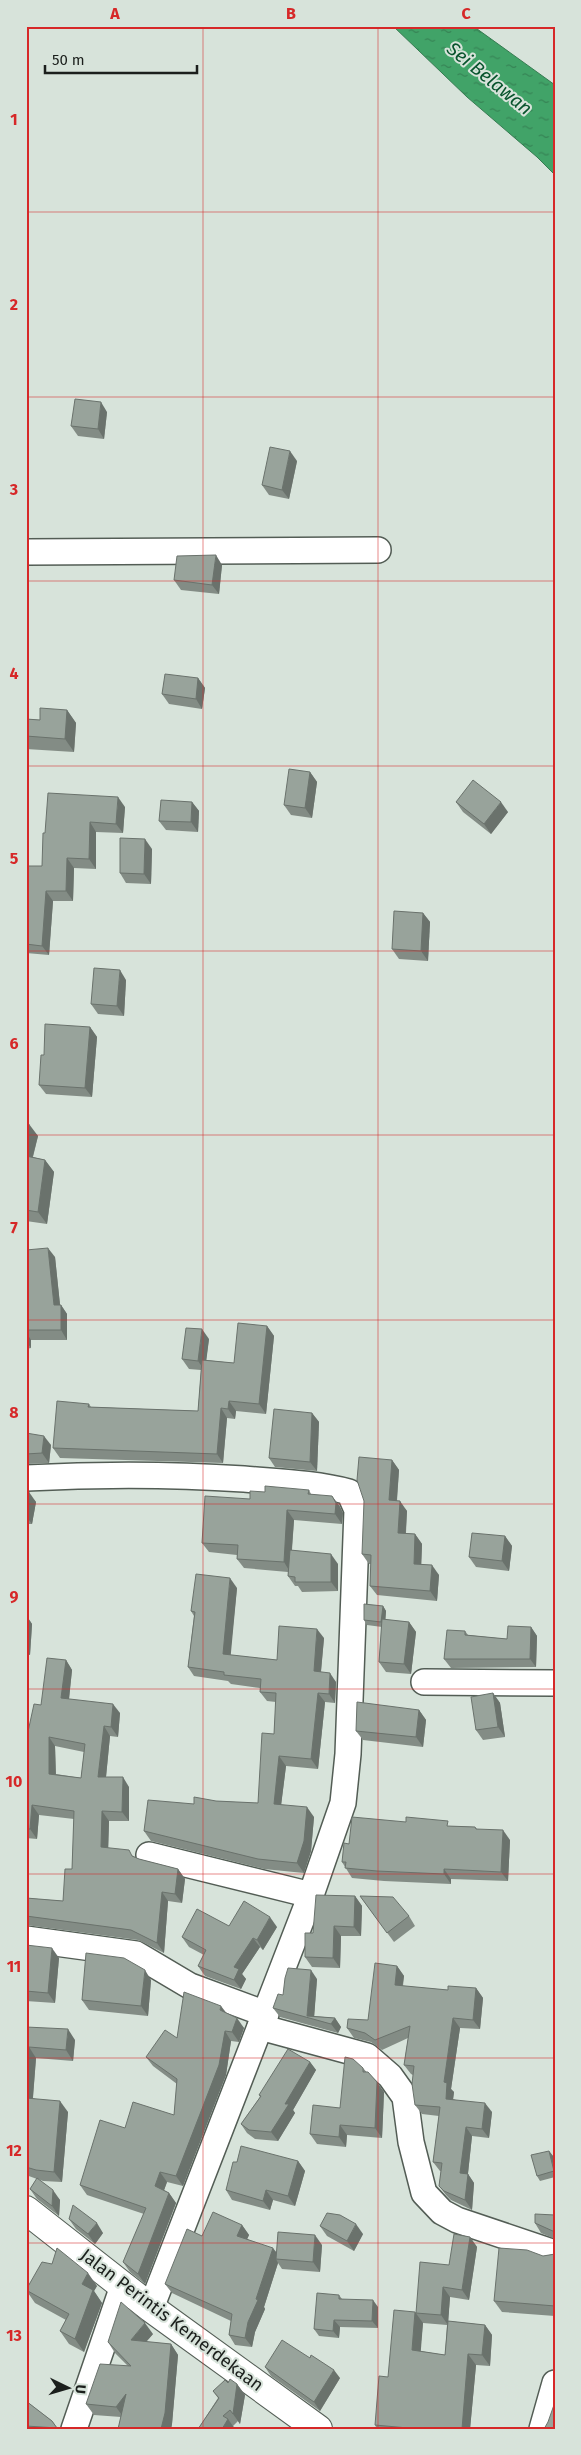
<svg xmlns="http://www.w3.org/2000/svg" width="581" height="2455" font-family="'Fira Sans',sans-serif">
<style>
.water{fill:url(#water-ripples);stroke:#367b51}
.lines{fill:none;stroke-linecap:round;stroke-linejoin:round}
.minor-casing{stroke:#535d55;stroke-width:28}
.primary-casing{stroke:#535d55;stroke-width:30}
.minor{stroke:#fff;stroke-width:25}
.primary{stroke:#fff;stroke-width:28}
.wall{fill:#838c85;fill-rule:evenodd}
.shaded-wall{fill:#6a726c}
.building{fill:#98a39b;stroke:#6a726c;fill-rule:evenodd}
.grid{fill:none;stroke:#d62828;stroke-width:1;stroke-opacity:0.55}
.labels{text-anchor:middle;stroke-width:4;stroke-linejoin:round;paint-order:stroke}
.street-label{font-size:18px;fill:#1b1f1c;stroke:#d7e3da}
.water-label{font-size:19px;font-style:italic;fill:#08542d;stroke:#d7e3da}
.neatline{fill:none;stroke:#d62828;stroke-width:2}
.grid-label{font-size:16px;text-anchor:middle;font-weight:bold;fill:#d62828}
</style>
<defs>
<pattern id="water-ripples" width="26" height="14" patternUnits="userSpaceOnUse" patternTransform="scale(1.25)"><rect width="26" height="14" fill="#41a368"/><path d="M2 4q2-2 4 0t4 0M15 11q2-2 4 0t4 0" fill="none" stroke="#368455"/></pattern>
</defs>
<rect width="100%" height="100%" fill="#d7e3da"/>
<path class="water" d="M393 26H473L555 85V175L537 157 467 97Z"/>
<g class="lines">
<defs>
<g id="minor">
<path d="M26 552 378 550"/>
<path d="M26 1478C100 1474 170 1474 244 1479 279 1482 315 1483 349 1492L357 1510 348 1754 343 1803 311 1895 151 2308"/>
<path d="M424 1682 555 1683"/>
<path d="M149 1855 311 1895"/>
<path d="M26 1939 136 1954 190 1986 266 2014"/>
<path d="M260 2027 367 2056 390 2076 405 2097 411 2142 424 2193 442 2212 457 2220 555 2253"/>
<path d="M74 2429 123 2286"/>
<path d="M542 2429 555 2383"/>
</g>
<path id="primary" d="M26 2210 151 2308 318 2429"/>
</defs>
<use href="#minor" class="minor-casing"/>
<use href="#primary" class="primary-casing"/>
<use href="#minor" class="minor"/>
<use href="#primary" class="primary"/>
</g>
<g class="wall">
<path d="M107 412 104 439 78 436 71 426Z"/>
<path d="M297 461 289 499 269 495 262 485Z"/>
<path d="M222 565 219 594 181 590 174 580Z"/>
<path d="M198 678 205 688 202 709 169 704 162 694Z"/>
<path d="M67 710 76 723 74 752 26 749V719L40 720Z"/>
<path d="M310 772 317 782 312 818 291 815 284 805Z"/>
<path d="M192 802 199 811 198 832 166 830 159 821Z"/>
<path d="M456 802 508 812 491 834 463 812Z"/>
<path d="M125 807 123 833 96 832V869L74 868 73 901H53L49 955 26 953V866H42L45 833Z"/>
<path d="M152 849 151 884 126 883 120 873Z"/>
<path d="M423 913 430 922 428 961 399 959 392 949Z"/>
<path d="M126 980 124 1016 98 1014 91 1004Z"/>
<path d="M90 1027 97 1037 92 1097 46 1094 39 1085 44 1055Z"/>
<path d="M26 1123 38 1136 33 1157 45 1160 54 1172 47 1224 26 1221Z"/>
<path d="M26 1250 55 1257 60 1305H61L67 1314V1340H31V1348L26 1349Z"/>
<path d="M267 1326 274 1336 266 1414 236 1411 235 1419 227 1418 223 1463 60 1458 53 1448 89 1404 91 1407 198 1411 201 1370 189 1369 182 1359 209 1339 206 1360 234 1363Z"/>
<path d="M312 1413 319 1422 317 1471 275 1467 269 1458Z"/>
<path d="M26 1433 51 1445 49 1463 26 1464Z"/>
<path d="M392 1460 399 1470 397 1501 407 1511 406 1533 415 1534 422 1544 421 1564 439 1575 437 1601 377 1595 370 1586 371 1564H369L362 1554Z"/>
<path d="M309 1490 311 1494 339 1505 343 1513 342 1524 294 1520 292 1550 338 1564V1591L302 1592 298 1586H295L288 1576V1572L244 1568 237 1559V1555L209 1552 202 1543 250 1499 265 1492Z"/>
<path d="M26 1492 36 1502 32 1524H26Z"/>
<path d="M505 1536 512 1546 509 1571 476 1567 469 1557Z"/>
<path d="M237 1588 230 1655 277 1660 324 1638 321 1672 336 1682 335 1703 325 1702 318 1769 286 1766 281 1805 314 1817 311 1851 304 1873 264 1869 151 1841 144 1831 194 1804 216 1801 258 1803 274 1734 276 1702 267 1701 260 1692V1688L231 1684 228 1681 194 1676 188 1667 194 1616 191 1611Z"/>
<path d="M383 1606 386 1611 385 1620 409 1622 416 1632 411 1674 386 1672 379 1662 382 1627 367 1625 364 1620Z"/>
<path d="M26 1615 32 1624 30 1655H26Z"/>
<path d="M531 1627 537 1636 536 1667 451 1668 444 1659 465 1631 468 1635 507 1639Z"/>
<path d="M66 1660 72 1670 69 1699 120 1713 118 1737 110 1736 106 1777 129 1787V1821H109L108 1848 133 1856 139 1859 178 1869 185 1879 182 1903 168 1901 164 1953 138 1940 26 1925V1898L63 1901 72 1869 74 1819 39 1815 37 1839 26 1838V1741L41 1705ZM55 1746 84 1752 81 1778 56 1774Z"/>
<path d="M493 1693 500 1703 505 1737 483 1740 476 1730Z"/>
<path d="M419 1710 426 1720 423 1747 363 1740 356 1731Z"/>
<path d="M452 1826 475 1827 477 1829 510 1840 508 1881 451 1879V1884L384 1881 352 1878 342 1862 349 1844Z"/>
<path d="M355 1896 362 1906 361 1936H341L340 1968 312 1967 305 1957 313 1933Z"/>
<path d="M360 1896 409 1916 415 1926 394 1942Z"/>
<path d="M229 1926 277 1927 263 1950 260 1947 242 1974 246 1979 241 1989 205 1976 198 1966 204 1955 189 1947 182 1937Z"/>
<path d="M26 1945 59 1958 55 2003 26 2001Z"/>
<path d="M397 1966 404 1976 403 1986 448 1990 476 1988 483 1998 480 2029 460 2028 451 2089 454 2092 453 2099 492 2112 489 2138 472 2136 468 2174 474 2183 472 2210 451 2200 446 2195 439 2186 441 2171H440L433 2162 439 2116 422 2114 415 2105 413 2075 411 2074 404 2065 408 2038 382 2050 371 2042 354 2038 347 2028 368 2020Z"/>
<path d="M317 1979 314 2016 335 2018 341 2027 338 2033 280 2017 273 2008 283 1995Z"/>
<path d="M151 1980 148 2016 89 2010 82 2000Z"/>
<path d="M227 2013 244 2028 239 2042 231 2041 226 2075 183 2186 167 2182 164 2190 169 2193 176 2203 145 2284 130 2272 123 2262 144 2214 87 2195 80 2185 125 2128 174 2115 177 2084 153 2066 146 2057 177 2038Z"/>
<path d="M26 2027 75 2040 73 2061 36 2058 33 2098 68 2112 62 2182 43 2181 38 2179 60 2200 59 2216 37 2199 30 2189 37 2179 26 2175Z"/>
<path d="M310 2062 316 2070 293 2110 295 2113 278 2141 255 2139 247 2133 241 2124 260 2097 259 2095Z"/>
<path d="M363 2068 384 2092 382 2138 347 2135 346 2147 317 2144 310 2134 340 2108Z"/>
<path d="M549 2151 553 2156 555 2164V2177L540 2181 537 2176Z"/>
<path d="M298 2161 305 2171 295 2206 273 2200 270 2210 232 2200 226 2190 237 2162Z"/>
<path d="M555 2215V2239L541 2233 535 2223Z"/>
<path d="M69 2219 103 2233 95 2244 76 2229Z"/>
<path d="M242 2225 249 2235 247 2239 276 2252 322 2245 320 2272 282 2269 278 2263 264 2307 265 2309 255 2332 252 2347 235 2345 229 2335 231 2321 172 2293 165 2284 202 2236Z"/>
<path d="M320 2226 363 2234 354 2251 327 2236Z"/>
<path d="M470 2237 477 2247 469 2300 450 2297 448 2321 485 2325 492 2335 490 2366 476 2365 470 2429H377L375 2425 388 2377 415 2312 416 2313 449 2265ZM423 2323 447 2325 445 2355 420 2351Z"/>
<path d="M555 2254V2316L502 2312 494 2301 543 2256Z"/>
<path d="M97 2286 94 2291 102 2303 84 2352 69 2344 60 2331 66 2320 35 2303 26 2290Z"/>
<path d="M339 2295 342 2299 378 2307V2328L340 2327 339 2338 319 2336 314 2329Z"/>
<path d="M153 2334 146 2342 171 2344 178 2355 172 2424 171 2429H118L121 2417 94 2415 86 2404 128 2366 115 2353 108 2342Z"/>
<path d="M265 2367 340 2378 320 2411 271 2376Z"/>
<path d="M228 2383 237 2384 245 2395 240 2424 238 2421 233 2426 235 2429H198L218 2398 213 2391Z"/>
<path d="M26 2401 52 2421 58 2429H26Z"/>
</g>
<g class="shaded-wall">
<path d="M101 402 107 412 104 439 98 429Z"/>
<path d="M290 451 297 461 289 499 282 490Z"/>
<path d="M216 555 222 565 219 594 212 585Z"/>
<path d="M198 678 205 688 202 709 196 699Z"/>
<path d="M67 710 76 723 74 752 65 739Z"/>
<path d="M310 772 317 782 312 818 305 808Z"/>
<path d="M118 797 125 807 123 833 116 824Z"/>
<path d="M192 802 199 811 198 832 191 822Z"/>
<path d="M501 802 508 812 491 834 484 824Z"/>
<path d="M90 822 96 832V869L89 859Z"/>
<path d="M145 839 152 849 151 884 144 874Z"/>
<path d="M67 858 74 868 73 901 66 891Z"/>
<path d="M46 891 53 901 49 955 42 946Z"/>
<path d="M423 913 430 922 428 961 421 951Z"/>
<path d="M120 970 126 980 124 1016 117 1006Z"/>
<path d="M90 1027 97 1037 92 1097 85 1088Z"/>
<path d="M29 1124 38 1136 30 1167 26 1161V1137Z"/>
<path d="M45 1160 54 1172 47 1224 38 1212Z"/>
<path d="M48 1248 55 1257 61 1314 54 1305Z"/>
<path d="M61 1305 67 1314V1340L61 1330Z"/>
<path d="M267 1326 274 1336 266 1414 259 1404Z"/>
<path d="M202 1329 209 1339 205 1371 198 1361Z"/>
<path d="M26 1332 31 1340V1348L26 1341Z"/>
<path d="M229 1401 236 1411 235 1419 228 1409Z"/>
<path d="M221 1408 227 1418 223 1463 217 1454Z"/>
<path d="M312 1413 319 1422 317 1471 310 1462Z"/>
<path d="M44 1436 51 1445 49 1463 42 1453Z"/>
<path d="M392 1460 399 1470 396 1510 389 1500Z"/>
<path d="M29 1492 36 1502 32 1524 26 1516V1508Z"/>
<path d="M332 1496 339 1505 343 1513 342 1524 335 1514Z"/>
<path d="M400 1501 407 1511 405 1543 398 1533Z"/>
<path d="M287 1510 294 1520 290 1572 284 1562Z"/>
<path d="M415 1534 422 1544 421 1574 414 1564Z"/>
<path d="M505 1536 512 1546 509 1571 502 1561Z"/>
<path d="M331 1554 338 1564V1591L331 1582Z"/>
<path d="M432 1565 439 1575 437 1601 430 1591Z"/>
<path d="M230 1578 237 1588 230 1663 223 1654Z"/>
<path d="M383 1606 386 1611 385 1627 381 1622Z"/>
<path d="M26 1615 32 1624 30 1655 26 1650Z"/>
<path d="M409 1622 416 1632 411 1674 404 1664Z"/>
<path d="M531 1627 537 1636 536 1667 530 1659Z"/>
<path d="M317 1629 324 1638 320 1681 314 1671Z"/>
<path d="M66 1660 72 1670 68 1708 61 1698Z"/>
<path d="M330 1673 336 1682 335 1703 329 1694Z"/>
<path d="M318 1693 325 1702 318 1769 311 1759Z"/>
<path d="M493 1693 500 1703 505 1737 498 1727Z"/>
<path d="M113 1704 120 1713 118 1737 111 1727Z"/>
<path d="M419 1710 426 1720 423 1747 416 1737Z"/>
<path d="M104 1726 110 1736 105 1787 98 1777Z"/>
<path d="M49 1737 55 1746 56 1783 49 1774Z"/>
<path d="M279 1756 286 1766 280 1814 274 1804Z"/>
<path d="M123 1777 129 1787V1821L122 1812Z"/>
<path d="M32 1805 39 1815 37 1839 30 1829Z"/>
<path d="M307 1807 314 1817 311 1851 304 1873 297 1863Z"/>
<path d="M102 1811 109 1821 108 1857 101 1847Z"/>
<path d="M503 1830 510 1840 508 1881 501 1872Z"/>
<path d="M178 1869 185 1879 182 1903 175 1894Z"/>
<path d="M444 1869 451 1879V1884L444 1874Z"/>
<path d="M162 1892 168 1901 164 1953 157 1943Z"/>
<path d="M355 1896 362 1906 361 1936 354 1927Z"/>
<path d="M270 1917 277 1927 263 1950 257 1940Z"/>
<path d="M334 1926 341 1936 340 1968 333 1958Z"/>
<path d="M253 1938 260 1947 242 1974 246 1979 241 1989 234 1980V1967Z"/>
<path d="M52 1948 59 1958 55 2003 48 1993Z"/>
<path d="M397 1966 404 1976 401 1995 395 1985Z"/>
<path d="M145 1970 151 1980 148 2016 141 2006Z"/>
<path d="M311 1970 317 1979 314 2019 307 2016Z"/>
<path d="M476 1988 483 1998 480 2029 473 2020Z"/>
<path d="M221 2006 228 2015 220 2010Z"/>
<path d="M237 2018 244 2028 239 2042 232 2032Z"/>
<path d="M335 2018 341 2027 338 2033 331 2024Z"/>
<path d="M453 2018 460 2028 451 2089 454 2092 452 2108 446 2099 444 2082Z"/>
<path d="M68 2029 75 2040 73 2061 66 2050Z"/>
<path d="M225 2031 231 2041 226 2075 183 2186 176 2176Z"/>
<path d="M29 2047 36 2058 32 2108 26 2100V2074Z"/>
<path d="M310 2062 316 2070 293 2110 295 2113 278 2141 271 2132 285 2104Z"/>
<path d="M377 2082 384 2092 382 2138 375 2128Z"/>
<path d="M60 2101 68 2112 62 2182 54 2172Z"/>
<path d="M485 2103 492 2112 489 2138 482 2129Z"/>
<path d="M340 2125 347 2135 346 2147 339 2137Z"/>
<path d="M466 2127 472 2136 467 2182 460 2173Z"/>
<path d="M549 2151 553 2156 555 2164V2172Z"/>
<path d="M298 2161 305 2171 295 2206 288 2196Z"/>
<path d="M160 2172 167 2182 162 2196 155 2186Z"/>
<path d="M468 2174 474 2183 472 2210 465 2200Z"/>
<path d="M53 2190 60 2200 59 2216 52 2206Z"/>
<path d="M266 2190 273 2200 270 2210 263 2201Z"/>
<path d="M169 2193 176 2203 145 2284 138 2274Z"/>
<path d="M97 2223 103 2233 95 2244 88 2234Z"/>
<path d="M356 2224 363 2234 354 2251 347 2241Z"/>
<path d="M242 2225 249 2235 244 2246 237 2236Z"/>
<path d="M315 2235 322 2245 320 2272 313 2262Z"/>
<path d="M470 2237 477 2247 469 2300 462 2290Z"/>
<path d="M26 2240 28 2243 26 2247Z"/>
<path d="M273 2248 280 2257 276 2259 278 2263 264 2307 265 2309 255 2332 252 2347 245 2338 248 2322 256 2299Z"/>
<path d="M88 2273 97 2286 94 2291 102 2303 84 2352 75 2339 82 2284Z"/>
<path d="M443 2287 450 2297 448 2325 441 2315Z"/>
<path d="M373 2300 378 2307V2328L372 2321Z"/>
<path d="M415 2312 423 2323 420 2361 412 2350Z"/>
<path d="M334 2320 340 2327 339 2338 333 2331Z"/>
<path d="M145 2323 153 2334 138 2351 131 2340Z"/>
<path d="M485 2325 492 2335 490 2366 482 2355Z"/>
<path d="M171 2344 178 2355 172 2424 171 2429H161Z"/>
<path d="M468 2354 476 2365 470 2429H462Z"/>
<path d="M334 2370 340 2378 320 2411 314 2402Z"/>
<path d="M237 2384 245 2395 240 2424 233 2414Z"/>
<path d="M126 2394 124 2418 116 2407Z"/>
<path d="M228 2419 235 2429H222Z"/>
</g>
<g class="building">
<path d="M75 399 101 402 98 429 71 426Z"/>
<path d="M270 447 290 451 282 490 262 485Z"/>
<path d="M216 555 212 585 174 580 177 556Z"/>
<path d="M165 674 198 678 196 699 162 694Z"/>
<path d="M40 708 67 710 65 739 26 736V719L40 720Z"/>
<path d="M289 769 310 772 305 808 284 805Z"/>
<path d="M473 780 501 802 484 824 456 802Z"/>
<path d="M48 793 118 797 116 824 90 822 89 859 67 858 66 891H46L42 946 26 944V866H42L43 833H45Z"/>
<path d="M161 800 192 802 191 822 159 821Z"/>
<path d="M120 838 145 839 144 874 120 873Z"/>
<path d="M394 911 423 913 421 951 392 949Z"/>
<path d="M94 968 120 970 117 1006 91 1004Z"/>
<path d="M45 1024 90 1027 85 1088 39 1085 41 1055H44Z"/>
<path d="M26 1123 29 1124 26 1137Z"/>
<path d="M26 1156 45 1160 38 1212 26 1210Z"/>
<path d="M48 1248 54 1305H61V1330H26V1250Z"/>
<path d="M238 1323 267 1326 259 1404 229 1401 228 1409 221 1408 217 1454 53 1448 57 1401 89 1404 88 1407 198 1411 202 1360 234 1363Z"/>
<path d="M186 1328 202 1329 198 1361 182 1359Z"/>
<path d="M274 1409 312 1413 310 1462 269 1458Z"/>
<path d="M26 1433 44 1436 42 1453 26 1454Z"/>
<path d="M359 1457 392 1460 389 1500 400 1501 398 1533 415 1534 414 1564 432 1565 430 1591 370 1586 371 1555 362 1554 364 1501 357 1480Z"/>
<path d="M265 1486 309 1490 308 1494 332 1496 336 1503 335 1514 287 1510 284 1562 237 1559 238 1545 202 1543 205 1496 250 1499V1491L265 1492Z"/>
<path d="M26 1492H29L26 1508Z"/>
<path d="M472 1533 505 1536 502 1561 469 1557Z"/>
<path d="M290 1550 331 1554V1582H295V1577L288 1576Z"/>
<path d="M196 1574 230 1578 223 1654 277 1660 279 1626 317 1629 314 1671 330 1673 329 1694 318 1693 311 1759 279 1756 274 1804 307 1807 304 1841 297 1863 258 1859 144 1831 148 1800 194 1804V1797L216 1801 258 1803 262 1733 274 1734 276 1693 260 1692 261 1679 224 1675V1672L188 1667 195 1612 191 1611Z"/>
<path d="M364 1604 383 1606 381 1622 364 1620Z"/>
<path d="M382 1619 409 1622 404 1664 379 1662Z"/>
<path d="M508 1626 531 1627 530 1659H444L447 1630 465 1631V1635L507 1639Z"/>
<path d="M47 1658 66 1660 61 1698 113 1704 111 1727 104 1726 98 1777H123L122 1812 102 1811 101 1847 129 1850 132 1856 139 1859 178 1869 175 1894 162 1892 157 1943 131 1930 26 1916V1898L63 1901 65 1869H72L74 1811 32 1805 30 1829H26V1741L34 1704 41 1705ZM49 1737 85 1744 81 1778 49 1774Z"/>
<path d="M493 1693 498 1727 476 1730 471 1697Z"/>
<path d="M357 1702 419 1710 416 1737 356 1731Z"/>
<path d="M352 1817 406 1822V1817L448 1821 447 1826 475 1827 476 1829 503 1830 501 1872 444 1869V1874L377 1871 345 1868 346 1862H342L344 1843 349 1844Z"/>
<path d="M316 1895 355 1896 354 1927 334 1926 333 1958 305 1957V1933H313Z"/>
<path d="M360 1896 393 1897 409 1916 387 1933Z"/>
<path d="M244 1901 270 1917 257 1940 253 1938 234 1967 239 1969 234 1980 198 1966 206 1950 182 1937 197 1909 229 1926Z"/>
<path d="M26 1945 52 1948 48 1993 26 1991Z"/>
<path d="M86 1953 124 1958 145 1970 141 2006 82 2000Z"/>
<path d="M375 1963 397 1966 395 1985 448 1990V1986L476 1988 473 2020 453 2018 444 2082 447 2083 446 2099 485 2103 482 2129 466 2127 460 2173 468 2174 465 2200 444 2191 439 2186 442 2163 433 2162 440 2107 415 2105 412 2084 414 2066 404 2065 410 2026 375 2040 365 2033 347 2028 348 2019 368 2020Z"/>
<path d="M288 1968 311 1970 307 2016 335 2018 331 2024 273 2008 278 1994 283 1995 285 1978Z"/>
<path d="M184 1992 221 2006 220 2010 237 2018 232 2032 225 2031 219 2065 176 2176 160 2172 155 2186 169 2193 138 2274 123 2262 146 2208 80 2185 100 2120 125 2128 133 2102 174 2115 177 2079 146 2057 165 2030 177 2038Z"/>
<path d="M26 2027 68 2029 66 2050 29 2047 26 2074Z"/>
<path d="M288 2049 310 2062 285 2104H289L271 2132 249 2130 241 2124 261 2096 259 2095Z"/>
<path d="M345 2057 353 2059 363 2068V2072H368L377 2082 375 2128 340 2125 339 2137 310 2134 313 2105 340 2108Z"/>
<path d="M26 2098 60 2101 54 2172 36 2170 26 2167Z"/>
<path d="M241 2146 298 2161 288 2196 266 2190 263 2201 226 2190 233 2162H237Z"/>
<path d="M549 2151 554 2171 537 2176 531 2155Z"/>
<path d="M37 2178 53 2190 52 2206 30 2189Z"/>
<path d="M73 2205 97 2223 88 2234 69 2219Z"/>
<path d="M213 2212 242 2225 237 2236 273 2248 256 2299 258 2300 248 2322 245 2338 229 2335 232 2314 165 2284 187 2229 202 2236Z"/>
<path d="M327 2213 340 2215 356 2224 347 2241 320 2226Z"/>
<path d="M535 2214 555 2215V2232L535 2223Z"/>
<path d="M278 2232 315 2235 313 2262 276 2259Z"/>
<path d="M454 2234 470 2237 462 2290 443 2287 441 2315 416 2313 420 2262 449 2265Z"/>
<path d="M57 2248 88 2273 82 2284 93 2290 75 2339 60 2331 69 2314 26 2290 42 2262 52 2264Z"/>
<path d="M499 2248 527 2250 543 2256 555 2254V2306L494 2301Z"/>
<path d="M317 2293 339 2295V2299L373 2300 372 2321 334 2320 333 2331 314 2329Z"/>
<path d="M121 2302 145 2323 131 2340 171 2344 165 2413 161 2429H118L126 2394 116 2407 86 2404 100 2364 131 2366 108 2342Z"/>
<path d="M394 2310 415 2312 412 2350 445 2355 448 2321 485 2325 482 2355 468 2354 462 2429H419L375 2425 379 2376 388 2377Z"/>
<path d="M282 2340 310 2358 311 2355 334 2370 314 2402 265 2367Z"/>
<path d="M230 2379 237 2384 233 2414 230 2410 223 2416 228 2419 222 2429H198L219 2398 213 2391 225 2380 228 2383Z"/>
<path d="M26 2401 52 2421 57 2428 26 2426Z"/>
<path d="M555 2402V2429H544L548 2422Z"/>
</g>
<path class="grid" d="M203 26V2429M378 26V2429M26 212H555M26 397H555M26 581H555M26 766H555M26 951H555M26 1135H555M26 1320H555M26 1504H555M26 1689H555M26 1874H555M26 2058H555M26 2243H555"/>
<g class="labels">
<g class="street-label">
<text transform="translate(172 2320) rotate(37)" y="6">Jalan Perintis Kemerdekaan</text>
</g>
<g class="water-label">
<text transform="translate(490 78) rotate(39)" y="7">Sei Belawan</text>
</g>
</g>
<rect width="581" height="2455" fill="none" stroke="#d7e3da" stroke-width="55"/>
<g transform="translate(68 2388) rotate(95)" stroke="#d7e3da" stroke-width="4" paint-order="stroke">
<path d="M0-4L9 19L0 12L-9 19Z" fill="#1b1f1c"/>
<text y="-8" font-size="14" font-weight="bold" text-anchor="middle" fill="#1b1f1c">U</text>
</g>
<path d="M45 65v8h152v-8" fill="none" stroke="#1b1f1c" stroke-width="2.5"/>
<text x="52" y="65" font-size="15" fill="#1b1f1c" stroke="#d7e3da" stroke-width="4" paint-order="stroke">50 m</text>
<rect x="28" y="28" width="526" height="2400" class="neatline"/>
<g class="grid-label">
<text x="115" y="19">A</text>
<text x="291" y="19">B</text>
<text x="466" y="19">C</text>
<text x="14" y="125">1</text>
<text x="14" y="310">2</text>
<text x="14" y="495">3</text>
<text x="14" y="679">4</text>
<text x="14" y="864">5</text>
<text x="14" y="1049">6</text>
<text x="14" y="1233">7</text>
<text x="14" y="1418">8</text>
<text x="14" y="1602">9</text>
<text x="14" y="1787">10</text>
<text x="14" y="1972">11</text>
<text x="14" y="2156">12</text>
<text x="14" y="2341">13</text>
</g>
</svg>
